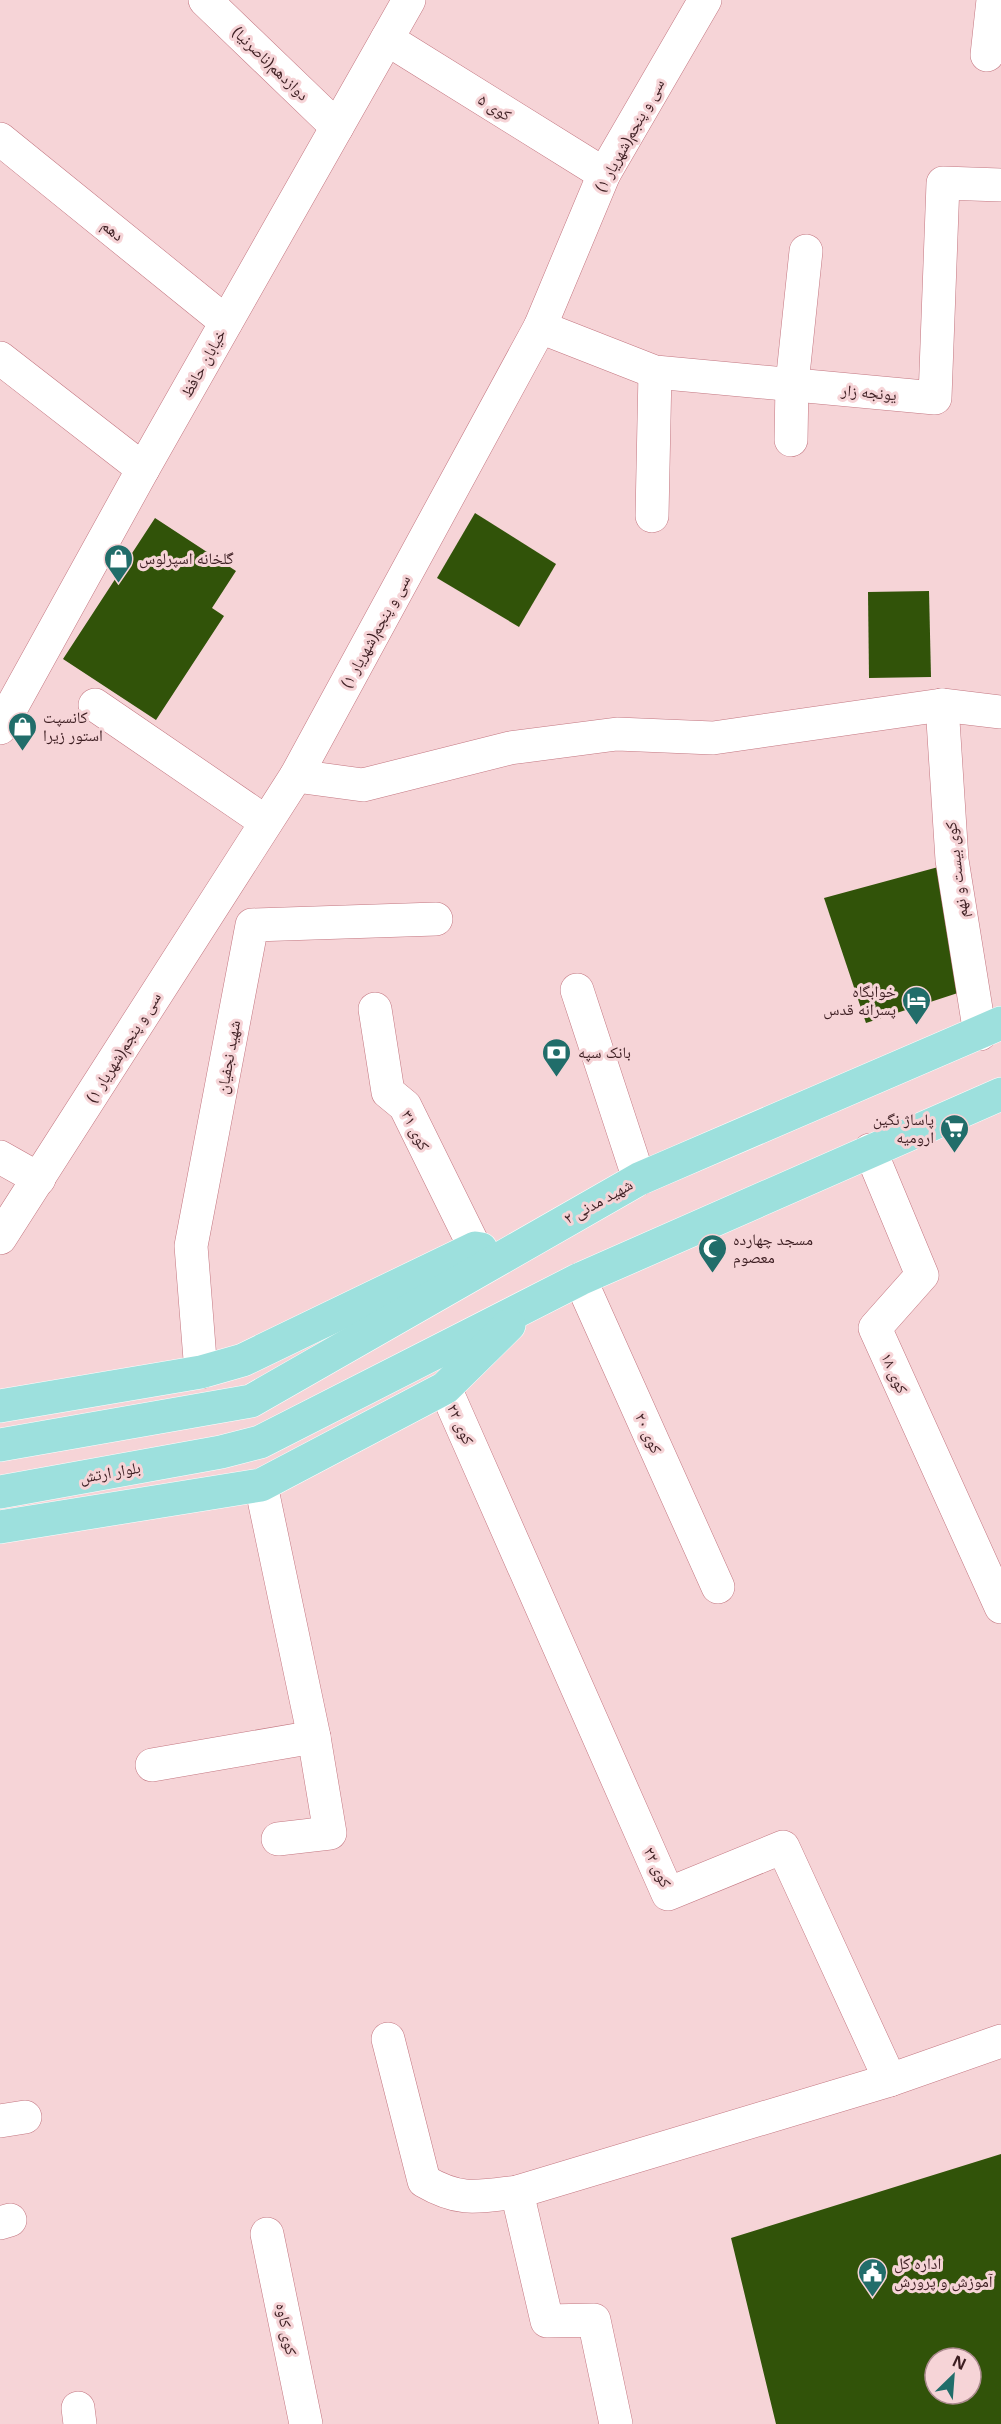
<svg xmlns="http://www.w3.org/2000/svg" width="1001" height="2424" font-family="'Open Sans','Noto Naskh Arabic',sans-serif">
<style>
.building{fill:#315309;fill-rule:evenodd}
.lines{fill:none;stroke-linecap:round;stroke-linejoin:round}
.minor-casing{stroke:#c37680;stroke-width:34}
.major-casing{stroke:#fff;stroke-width:34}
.minor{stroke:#fff;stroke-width:33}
.major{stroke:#9de0dd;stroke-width:33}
.labels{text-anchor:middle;stroke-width:6;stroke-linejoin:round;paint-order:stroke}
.street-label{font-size:16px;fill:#3d1e22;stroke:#f6d4d7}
.poi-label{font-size:16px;fill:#3d1e22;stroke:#f6d4d7;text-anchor:start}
</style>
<rect width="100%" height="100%" fill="#f6d4d7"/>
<g class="building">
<path d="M475 513 556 564 519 627 437 578Z"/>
<path d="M155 518 236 571 212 608 224 616 156 720 63 659Z"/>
<path d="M929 591 931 677 869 678 868 592Z"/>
<path d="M942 866 967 990 866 1023 824 898Z"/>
<path d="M1001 2154V2424H776L731 2238ZM935 2358H971V2394H935Z"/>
</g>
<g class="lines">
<defs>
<g id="minor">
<path d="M205 0 337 127"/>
<path d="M387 39 604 174"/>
<path d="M987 55 993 0"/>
<path d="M0 139 226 322"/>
<path d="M540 327 655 372 935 398 943 183 1001 185"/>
<path d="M0 358 143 469"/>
<path d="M791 440 792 384 806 251"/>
<path d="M652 516 655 372"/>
<path d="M95 705 266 822"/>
<path d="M942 705 952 860 980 1034"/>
<path d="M0 728 143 469 409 0"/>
<path d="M296 776 363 785 510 748 617 734 713 738 942 705 1001 712"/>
<path d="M577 990 639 1179"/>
<path d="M375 1009 388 1092 405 1106 475 1248"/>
<path d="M870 1150 922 1275 875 1328 1001 1607"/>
<path d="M0 1157 39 1179"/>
<path d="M0 1238 296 776 540 327 604 174 705 0"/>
<path d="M580 1279 718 1587"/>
<path d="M201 1372 191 1246 252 925 436 919"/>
<path d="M445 1388 668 1894 783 1847 890 2080 1001 2041"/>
<path d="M261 1485 314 1737 330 1833 278 1839"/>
<path d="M152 1765 314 1737"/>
<path d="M388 2039 424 2181C460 2202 477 2197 517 2192L890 2080"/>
<path d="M0 2121 25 2117"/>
<path d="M517 2192 547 2321 594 2320 616 2424"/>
<path d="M0 2223 10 2220"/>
<path d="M267 2234 306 2424"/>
<path d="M78 2408 80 2424"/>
</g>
<g id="major">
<path d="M0 1406 201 1372 243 1360 475 1248 481 1249"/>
<path d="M0 1445 251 1401 639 1179 1001 1023"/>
<path d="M0 1492 221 1452 260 1442 580 1279 1001 1094"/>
<path d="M0 1527 261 1485 445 1388 509 1325"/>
</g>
</defs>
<use href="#minor" class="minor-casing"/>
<use href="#major" class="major-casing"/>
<use href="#minor" class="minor"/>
<use href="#major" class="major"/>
</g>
<defs>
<symbol id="shop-pin" viewBox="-11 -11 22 30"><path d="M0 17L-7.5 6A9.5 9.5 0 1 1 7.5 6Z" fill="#216d6a" stroke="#f6d4d7"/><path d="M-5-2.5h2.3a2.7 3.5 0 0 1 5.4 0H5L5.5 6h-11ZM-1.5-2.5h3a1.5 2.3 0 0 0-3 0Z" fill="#fff"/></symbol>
<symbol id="hotel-pin" viewBox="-11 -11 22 30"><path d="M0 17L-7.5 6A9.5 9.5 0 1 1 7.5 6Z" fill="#216d6a" stroke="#f6d4d7"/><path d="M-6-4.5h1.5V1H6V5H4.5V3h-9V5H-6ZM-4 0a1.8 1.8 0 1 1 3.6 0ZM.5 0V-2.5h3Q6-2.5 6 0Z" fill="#fff"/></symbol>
<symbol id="bank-pin" viewBox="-11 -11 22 30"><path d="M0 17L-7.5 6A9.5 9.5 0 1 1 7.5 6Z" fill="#216d6a" stroke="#f6d4d7"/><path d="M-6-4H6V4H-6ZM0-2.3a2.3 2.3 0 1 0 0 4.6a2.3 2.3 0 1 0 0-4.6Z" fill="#fff"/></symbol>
<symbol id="supermarket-pin" viewBox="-11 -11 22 30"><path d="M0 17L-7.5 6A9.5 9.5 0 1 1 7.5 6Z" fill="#216d6a" stroke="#f6d4d7"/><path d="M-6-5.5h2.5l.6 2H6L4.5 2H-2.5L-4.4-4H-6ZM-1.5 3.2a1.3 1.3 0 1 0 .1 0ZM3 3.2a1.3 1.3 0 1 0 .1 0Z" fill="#fff"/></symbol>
<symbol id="mosque-pin" viewBox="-11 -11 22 30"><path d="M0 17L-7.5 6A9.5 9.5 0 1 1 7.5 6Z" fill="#216d6a" stroke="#f6d4d7"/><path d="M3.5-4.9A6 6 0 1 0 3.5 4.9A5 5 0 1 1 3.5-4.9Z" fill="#fff"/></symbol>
<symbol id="civic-pin" viewBox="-11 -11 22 30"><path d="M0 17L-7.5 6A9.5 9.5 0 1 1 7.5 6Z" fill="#216d6a" stroke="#f6d4d7"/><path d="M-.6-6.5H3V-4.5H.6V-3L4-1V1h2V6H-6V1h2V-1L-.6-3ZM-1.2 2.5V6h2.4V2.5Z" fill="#fff"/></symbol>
</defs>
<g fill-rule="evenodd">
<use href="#shop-pin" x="102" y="542" width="33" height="45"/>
<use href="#shop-pin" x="6" y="710" width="33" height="45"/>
<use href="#hotel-pin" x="900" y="984" width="33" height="45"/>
<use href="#bank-pin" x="540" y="1036" width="33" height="45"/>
<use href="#supermarket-pin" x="938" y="1112" width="33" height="45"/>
<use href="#mosque-pin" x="696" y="1232" width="33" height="45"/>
<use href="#civic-pin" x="856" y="2256" width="33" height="45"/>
</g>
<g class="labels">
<g class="street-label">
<text transform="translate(271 63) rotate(44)" y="6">دوازدهم(ناصرنیا)</text>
<text transform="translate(495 107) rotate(32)" y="6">کوی ۵</text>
<text transform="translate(629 135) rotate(-61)" y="6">سی و پنجم(شهریار ۱)</text>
<text transform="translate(113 230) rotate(39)" y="6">دهم</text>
<text transform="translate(203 363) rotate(-61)" y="6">خیابان حافظ</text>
<text transform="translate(869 392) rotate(5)" y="6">یونجه زار</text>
<text transform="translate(375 631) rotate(-61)" y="6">سی و پنجم(شهریار ۱)</text>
<text transform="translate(956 870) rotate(-97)" y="6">کوی بیست و نهم</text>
<text transform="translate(123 1047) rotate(-58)" y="6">سی و پنجم(شهریار ۱)</text>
<text transform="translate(228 1057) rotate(-80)" y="6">شهید نجفیان</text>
<text transform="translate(416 1130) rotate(63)" y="6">کوی ۳۱</text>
<text transform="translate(598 1201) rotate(-29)" y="6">شهید مدنی ۲</text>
<text transform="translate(895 1373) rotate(66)" y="6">کوی ۱۸</text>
<text transform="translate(461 1424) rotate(66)" y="6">کوی ۲۲</text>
<text transform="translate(649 1433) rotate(66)" y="6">کوی ۲۰</text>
<text transform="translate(110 1472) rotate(-10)" y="6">بلوار ارتش</text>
<text transform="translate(658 1867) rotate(64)" y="6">کوی ۲۲</text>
<text transform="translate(287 2329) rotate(79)" y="6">کوی کاوه</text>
</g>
<g class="poi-label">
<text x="139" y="564">گلخانه اسپرلوس</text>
<text x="43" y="723">کانسپت<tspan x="43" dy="18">استور زیرا</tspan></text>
<text x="896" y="997" text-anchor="end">خوابگاە<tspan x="896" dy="18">پسرانە قدس</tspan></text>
<text x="578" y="1058">بانک سپه</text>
<text x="934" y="1125" text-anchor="end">پاساژ نگین<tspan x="934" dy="18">ارومیه</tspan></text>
<text x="733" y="1245">مسجد چهارده<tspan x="733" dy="18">معصوم</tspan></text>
<text x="894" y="2269">اداره کل<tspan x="894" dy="18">آموزش و پرورش</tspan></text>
</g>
</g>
<g transform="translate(953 2376) rotate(25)"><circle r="28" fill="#f6d4d7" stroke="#ac8b8f" stroke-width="1.5"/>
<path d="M0-4.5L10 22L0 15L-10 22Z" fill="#216d6a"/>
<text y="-9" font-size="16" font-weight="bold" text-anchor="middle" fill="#3d1e22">N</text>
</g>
</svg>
